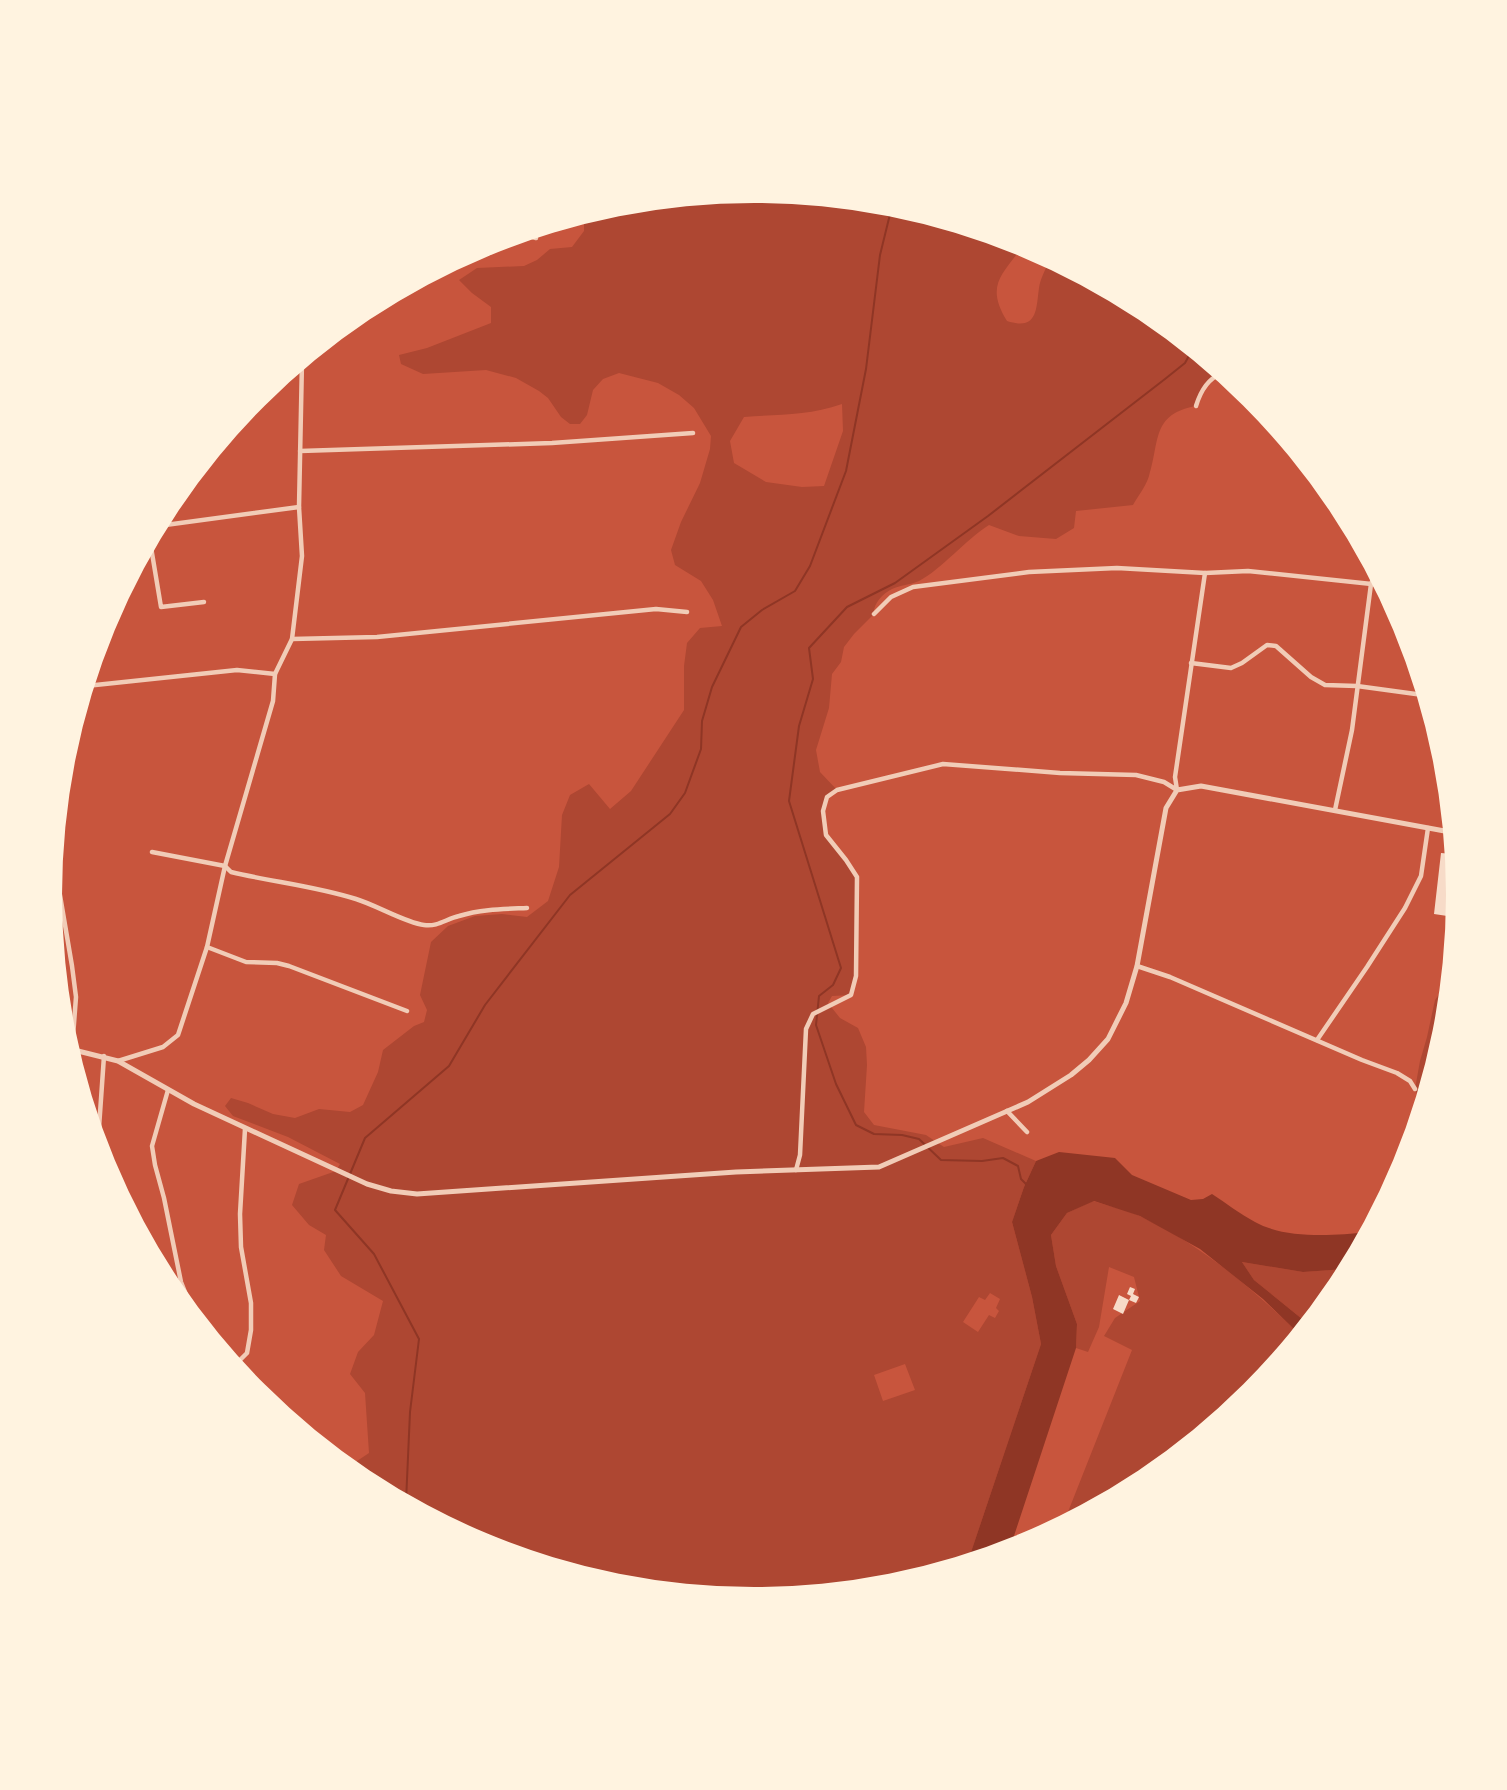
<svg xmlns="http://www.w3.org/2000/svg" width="1507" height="1790" font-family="Helvetica,sans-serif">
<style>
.green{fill:#ae4732;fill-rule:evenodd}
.water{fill:#8f3625}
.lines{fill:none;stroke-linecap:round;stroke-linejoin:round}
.stream{stroke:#8f3625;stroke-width:2}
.building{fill:#f7dbc8}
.minor{stroke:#f1ccb7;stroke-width:4.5}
.tertiary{stroke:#f1ccb7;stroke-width:5}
</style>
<rect width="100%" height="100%" fill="#c8553d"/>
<g class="green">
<path d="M754 193 891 206 1023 246C1002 275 985 285 1007 321 1038 331 1036 309 1039 288 1040 279 1046 269 1049 260L1144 311 1221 374C1207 379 1200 393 1196 406 1151 414 1160 442 1149 476 1146 486 1138 496 1133 505L1076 511 1074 528 1056 539 1019 536 989 525C965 540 942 569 919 581 910 585 900 585 892 589 882 594 873 604 874 614L854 634 844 647 841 662 832 674 829 708 816 750 820 772 837 790 827 797 823 811 826 835 857 877 856 976 851 995 832 996 828 1003 840 1018 858 1028 866 1047 867 1065 864 1112 874 1125 926 1135 944 1147 983 1138 1036 1161 1024 1187 1012 1222 1032 1297 1041 1344 968 1561 890 1584 753 1597 616 1584 484 1544 363 1479 348 1467 369 1453 365 1393 350 1374 358 1352 374 1335 383 1301 341 1276 324 1250 326 1235 309 1225 292 1205 299 1184 336 1171 340 1164 288 1137 233 1116 225 1106 231 1098 248 1103 273 1114 295 1118 319 1109 350 1112 363 1105 378 1072 383 1050 414 1026 424 1022 427 1010 420 995 431 942 448 926 475 916 502 914 527 917 548 901 559 867 562 815 570 795 589 784 610 809 631 791 684 710V666L687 643 700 628 722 626 713 600 701 581 675 565 671 550 681 522 700 483 710 449 711 436 694 408 679 395 658 383 619 373 603 379 593 390 587 415 580 424H570L561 417 548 398 539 391 516 378 486 370 423 374 401 364 399 355 427 348 491 323V307L472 293 459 280 477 268 524 266 537 260 550 249 572 247 584 231V216L617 206ZM842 404 843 431 824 486 802 487 766 482 734 463 730 441 744 417C779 414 808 416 842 404ZM990 1293 1000 1299 996 1308 999 1311 995 1318 989 1315 978 1332 963 1322 979 1297 985 1300ZM905 1364 915 1390 883 1401 874 1375Z"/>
<path d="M1447 983 1442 1032 1421 1103 1415 1089 1420 1061 1427 1037 1435 1000Z"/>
<path d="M1093 1201C1109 1206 1127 1210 1142 1217 1202 1246 1251 1287 1298 1333L1250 1392 1144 1479 1064 1522 1132 1350 1104 1336 1115 1318 1140 1301 1134 1277 1109 1267 1099 1327 1088 1352 1076 1348 1077 1324 1056 1266 1051 1235 1067 1213Z"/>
<path d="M1242 1262 1303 1272 1346 1269 1337 1286 1307 1323 1254 1280Z"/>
</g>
<path class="water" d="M1059 1152 1115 1158 1132 1175 1191 1200 1203 1199 1212 1194C1226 1203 1240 1214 1255 1222 1285 1239 1334 1236 1366 1232L1346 1269 1303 1272 1242 1262 1254 1280 1307 1323 1298 1333 1263 1299 1200 1249 1140 1216 1094 1201 1067 1213 1051 1235 1056 1266 1077 1324 1076 1348 1010 1548 968 1561 1041 1344 1032 1297 1012 1222 1024 1187 1036 1161Z"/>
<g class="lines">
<g class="stream">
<path d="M1026 1184 1021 1179 1018 1166 1003 1158 982 1161 941 1160 919 1139 902 1135 874 1134 856 1125 836 1084 816 1025 819 996 833 985 841 968 789 801 799 726 813 679 809 648 847 607 895 583 988 516 1165 379 1185 363 1192 350"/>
<path d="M406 1502 410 1412 419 1339 374 1254 335 1210 365 1138 449 1066 485 1005 570 895 670 814 685 793 701 749 702 721 712 687 741 627 762 610 795 591 810 566 846 471 866 369 880 255 892 206"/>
</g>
</g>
<g class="building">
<path d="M1441 853 1452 854 1454 872 1450 901H1455L1454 917 1434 914Z"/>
<path d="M1130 1287 1135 1289 1133 1294 1139 1297 1136 1303 1129 1300 1123 1314 1113 1309 1119 1295 1129 1300 1131 1296 1127 1294Z"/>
</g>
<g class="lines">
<g class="minor">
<path d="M523 234 536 238"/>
<path d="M1196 406C1200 393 1207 379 1221 374"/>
<path d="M300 451 552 443 693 433"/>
<path d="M158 526 299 507"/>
<path d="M150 541 161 607 204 602"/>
<path d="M874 614 891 597 913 587 1029 572 1117 568 1205 573 1248 571 1381 585"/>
<path d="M292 639 377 637 656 609 687 612"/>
<path d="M1191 663 1231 668 1242 663 1267 645 1276 646 1311 677 1325 685 1357 686 1423 695"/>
<path d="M86 686 237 670 275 674"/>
<path d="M1177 790 1175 777 1205 573"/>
<path d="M1335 810 1352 730 1371 584 1375 574"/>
<path d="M152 852 225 866 231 872C273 882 315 886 356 899 376 905 406 923 424 925 438 927 446 919 459 916 481 909 504 909 527 908"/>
<path d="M54 860 72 966 76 997 72 1050"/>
<path d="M207 947 246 962 277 963 289 966 407 1011"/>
<path d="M1137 966 1170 977 1362 1060 1397 1073 1410 1081 1415 1089"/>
<path d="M1317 1040 1367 967 1405 908 1421 876 1428 828"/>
<path d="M118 1061 163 1047 178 1035 207 947 225 866 273 701 275 674 292 639 302 556 299 507 302 361"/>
<path d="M168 1090 152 1146 155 1165 164 1198 181 1282 195 1317"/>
<path d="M1007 1111 1027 1132"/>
<path d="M98 1142 104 1056"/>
<path d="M796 1170 800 1155 806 1029 813 1014 851 995 856 976 857 877 846 860 826 835 823 811 827 797 837 790 943 764 1060 773 1136 775 1164 782 1177 790"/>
<path d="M235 1365 247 1353 251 1330V1303L241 1247 240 1214 245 1129"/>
</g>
<path class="tertiary" d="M70 1049 118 1061 194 1104 367 1184 391 1191 417 1194 736 1172 879 1167 1028 1102 1071 1075 1089 1060 1108 1039 1126 1003 1137 966 1166 808 1177 790 1201 786 1450 832"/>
</g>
<path d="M0 0H1507V1790H0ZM62 895a692 692 0 1 1 1384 0a692 692 0 1 1-1384 0Z" fill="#fff3e0" fill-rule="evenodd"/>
</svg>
